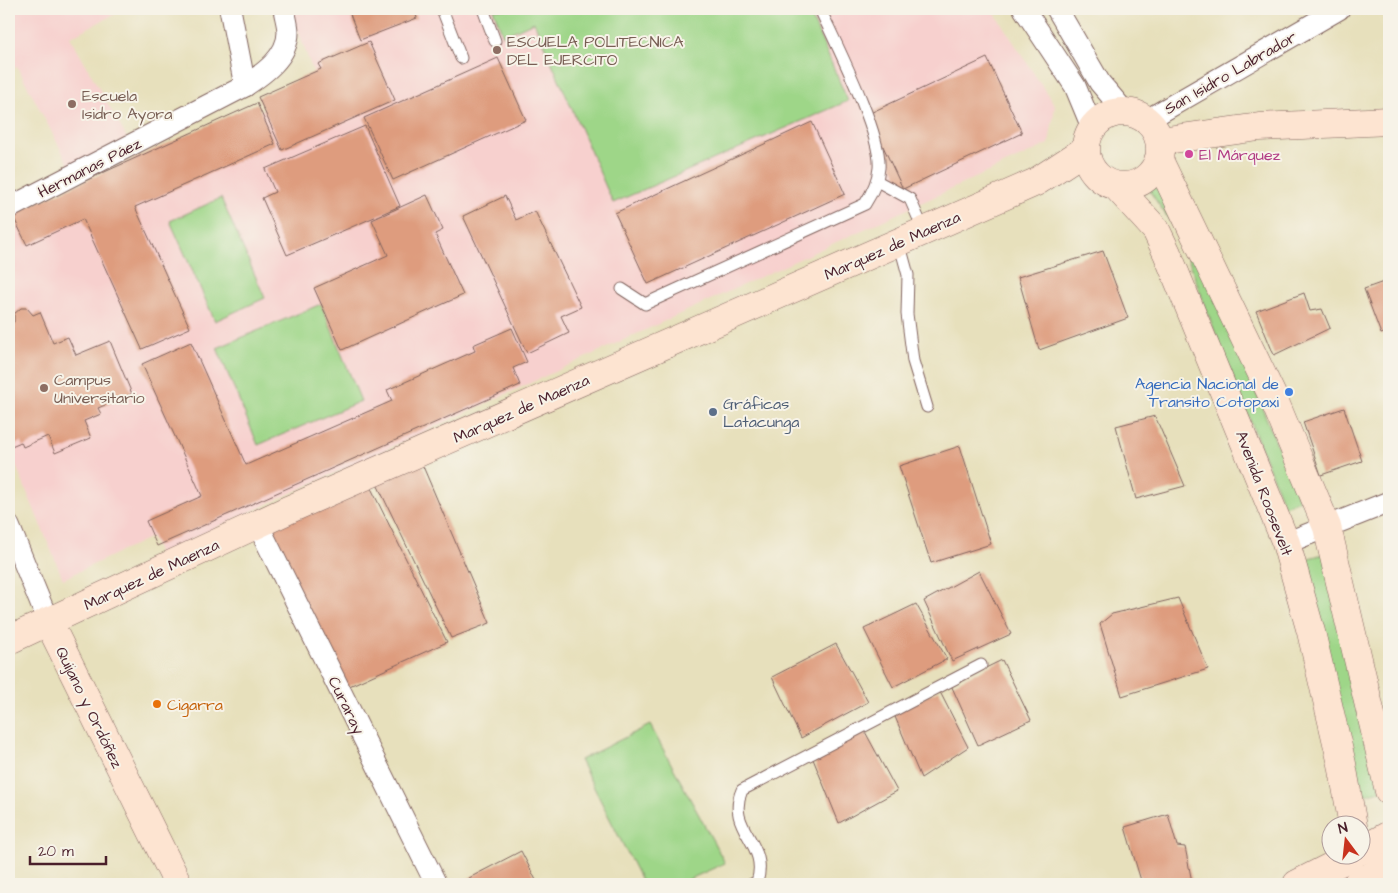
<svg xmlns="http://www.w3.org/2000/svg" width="1398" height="893" font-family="'Architects Daughter',sans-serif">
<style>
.built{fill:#f7d0ce}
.green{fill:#9ed688;stroke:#747a5a}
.building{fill:#de9c7e}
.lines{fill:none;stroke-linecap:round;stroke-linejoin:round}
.lane-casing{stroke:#81635e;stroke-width:13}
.street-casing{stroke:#81635e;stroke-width:23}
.secondary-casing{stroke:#81635e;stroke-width:29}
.lane{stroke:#fff;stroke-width:11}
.street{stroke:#fff;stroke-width:21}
.secondary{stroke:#fde4d1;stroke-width:28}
.education-dot{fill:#8d6e63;stroke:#f7f3e8;stroke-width:2}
.hotel-dot{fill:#d1479c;stroke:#f7f3e8;stroke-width:2}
.shop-dot{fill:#3f7fe0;stroke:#f7f3e8;stroke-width:2}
.service-dot{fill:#5c6f8a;stroke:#f7f3e8;stroke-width:2}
.food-dot{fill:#e8710a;stroke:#f7f3e8;stroke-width:2}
.labels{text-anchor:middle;stroke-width:4;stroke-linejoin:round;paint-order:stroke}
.education-label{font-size:16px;fill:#785e54;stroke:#f7f3e8;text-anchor:start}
.street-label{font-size:16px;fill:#4a1f2b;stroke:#f7f3e8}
.hotel-label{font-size:16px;fill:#b23c85;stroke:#f7f3e8;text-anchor:start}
.shop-label{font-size:16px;fill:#366cbe;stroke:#f7f3e8;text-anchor:end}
.service-label{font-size:16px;fill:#4e5e75;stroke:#f7f3e8;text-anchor:start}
.food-label{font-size:16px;fill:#c56008;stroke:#f7f3e8;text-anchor:start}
</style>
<rect width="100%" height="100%" fill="#f7f3e8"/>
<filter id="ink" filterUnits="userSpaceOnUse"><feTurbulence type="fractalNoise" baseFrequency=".02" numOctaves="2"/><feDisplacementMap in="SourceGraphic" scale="10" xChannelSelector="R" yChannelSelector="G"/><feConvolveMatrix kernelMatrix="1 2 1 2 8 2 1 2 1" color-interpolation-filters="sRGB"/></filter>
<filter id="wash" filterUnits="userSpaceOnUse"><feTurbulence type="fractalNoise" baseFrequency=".0096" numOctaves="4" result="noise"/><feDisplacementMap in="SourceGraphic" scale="20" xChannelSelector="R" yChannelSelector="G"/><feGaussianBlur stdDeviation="1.12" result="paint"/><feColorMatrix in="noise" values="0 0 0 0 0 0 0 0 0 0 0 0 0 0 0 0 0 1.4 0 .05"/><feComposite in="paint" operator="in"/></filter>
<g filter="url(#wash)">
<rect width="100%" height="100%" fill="#e7e0bc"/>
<g class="built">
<path d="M9 9H125L70 37 127 138 70 167 17 66 9 70Z"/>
<path d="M290 9H992L1055 106 1049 144 159 554 151 537 63 579 9 449V241L14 239 13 223 318 85Z"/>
</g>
<g class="green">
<path d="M493 9H808L848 101 613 203 534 22 503 36Z"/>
<path d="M1165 180 1222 307 1299 500 1284 506 1208 314 1180 236 1147 187Z"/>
<path d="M221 198 265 298 215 321 170 221Z"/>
<path d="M321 304 361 401 258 445 217 348Z"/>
<path d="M1324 554 1381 791 1364 795 1301 560Z"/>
<path d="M650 725 725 863 679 884H643L580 760Z"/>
</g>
<g id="blocks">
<g class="building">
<path d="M348 9H414L417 18 360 40Z"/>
<path d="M369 42 395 100 282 150 258 97 321 69 318 64Z"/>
<path d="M498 58 526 120 393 180 364 118Z"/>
<path d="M987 58 1022 133 903 189 868 114Z"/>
<path d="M257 103 275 144 135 207 190 328 142 349 83 219 27 245 12 214Z"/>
<path d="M812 122 845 194 648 284 615 213Z"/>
<path d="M365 126 400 206 287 255 262 198 275 192 265 169Z"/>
<path d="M427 195 443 230 435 234 463 295 342 350 314 288 388 255 372 220Z"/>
<path d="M505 196 516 220 535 211 581 307 561 316 569 333 527 353 463 216Z"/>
<path d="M1103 251 1128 318 1039 350 1018 277Z"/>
<path d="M1389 280V331L1381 334 1364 289Z"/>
<path d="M1304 293 1310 311 1322 309 1330 328 1274 355 1256 311Z"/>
<path d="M21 308H27L33 315 40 312 53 343 68 337 76 355 110 341 132 394 98 408 101 414 84 421 91 438 55 453 48 436 23 447 21 442 9 447V362L12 360 9 354V325L14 322V314Z"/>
<path d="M512 328 527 362 513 368 520 385 157 546 146 521 202 496 142 364 191 342 246 465 392 401 387 390 475 351 473 345Z"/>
<path d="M1344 408 1362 461 1321 475 1303 422Z"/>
<path d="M1155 416 1185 486 1136 499 1116 426Z"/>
<path d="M960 446 991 544 931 563 899 466Z"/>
<path d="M422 464 490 623 451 638 376 482Z"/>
<path d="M368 482 447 642 345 688 267 528Z"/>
<path d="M979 571 1011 634 952 661 924 601Z"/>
<path d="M1178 598 1208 669 1122 696 1100 624 1112 614Z"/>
<path d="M916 604 947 659 893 687 864 629Z"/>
<path d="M836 644 868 702 801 738 772 677Z"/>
<path d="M1002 660 1031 720 978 745 951 685Z"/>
<path d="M939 690 968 747 921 778 893 712Z"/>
<path d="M863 728 897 791 839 823 811 754Z"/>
<path d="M1168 814 1177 846 1185 847 1192 882 1183 884H1142L1125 827Z"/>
<path d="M521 851 538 884H472L469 878Z"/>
</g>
</g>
</g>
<g filter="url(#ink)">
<use href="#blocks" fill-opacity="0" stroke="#81635e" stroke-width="1"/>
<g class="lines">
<defs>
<g id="lane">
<path d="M442 9 461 58"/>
<path d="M483 9 495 41"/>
<path d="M877 181 910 199 924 231"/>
<path d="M899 242 908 275 907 314 913 361 927 407"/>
<path d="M622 289 645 304 865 204C872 193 878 181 879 168 882 134 836 44 820 9"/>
<path d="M752 884 757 882C770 843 725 829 742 790L981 665"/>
</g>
<g id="street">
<path d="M230 9 245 86"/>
<path d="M1024 9 1075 86 1092 127"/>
<path d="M1057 9 1100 83 1124 111"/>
<path d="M1147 120 1339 9"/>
<path d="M9 208 245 86C263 74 288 57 288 32 288 25 285 16 284 9"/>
<path d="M258 525 436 884"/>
<path d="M9 526 48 621"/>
<path d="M1286 543 1389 502"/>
</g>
<g id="secondary">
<circle cx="1123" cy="149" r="37"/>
<path d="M1160 141 1259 127 1389 121"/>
<path d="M1159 160 1272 395 1327 527 1389 791"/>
<path d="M1116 186 1156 230 1167 253 1286 543 1311 632 1342 764 1353 826"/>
<path d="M48 621 178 884"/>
<path d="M9 640 290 509 1036 182 1085 150"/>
<path d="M1360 851 1389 835"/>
<path d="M1297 884 1352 856"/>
<path d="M1357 884 1389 866"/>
</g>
</defs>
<use href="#lane" class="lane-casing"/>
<use href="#street" class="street-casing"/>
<use href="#secondary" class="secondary-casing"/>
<use href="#lane" class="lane"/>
<use href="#street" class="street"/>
<use href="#secondary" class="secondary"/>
</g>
</g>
<g class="education-dot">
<circle cx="497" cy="50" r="5"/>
<circle cx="72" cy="104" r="5"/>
<circle cx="44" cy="388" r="5"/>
</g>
<circle class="hotel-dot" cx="1189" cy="154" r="5"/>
<circle class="shop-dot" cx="1289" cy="392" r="5"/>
<circle class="service-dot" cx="713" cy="412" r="5"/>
<circle class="food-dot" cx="157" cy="704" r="5"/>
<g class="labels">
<g class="education-label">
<text x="507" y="47">ESCUELA POLITECNICA<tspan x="507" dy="18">DEL EJERCITO</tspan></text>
<text x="82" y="101">Escuela<tspan x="82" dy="18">Isidro Ayora</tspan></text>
<text x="54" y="385">Campus<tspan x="54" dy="18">Universitario</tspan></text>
</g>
<g class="street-label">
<text transform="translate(1230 72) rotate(-30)" y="6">San Isidro Labrador</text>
<text transform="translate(89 167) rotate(-27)" y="6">Hermanas Páez</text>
<text transform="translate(892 245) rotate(-24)" y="6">Marquez de Maenza</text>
<text transform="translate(521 408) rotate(-24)" y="6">Marquez de Maenza</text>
<text transform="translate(1265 493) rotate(69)" y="6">Avenida Roosevelt</text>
<text transform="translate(151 574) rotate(-25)" y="6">Marquez de Maenza</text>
<text transform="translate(347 705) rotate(64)" y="6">Curaray</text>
<text transform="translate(90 707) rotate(64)" y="6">Quijano y Ordóñez</text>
</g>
<g class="hotel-label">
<text x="1199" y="160">El Márquez</text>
</g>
<g class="shop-label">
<text x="1279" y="389">Agencia Nacional de<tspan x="1279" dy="18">Transito Cotopaxi</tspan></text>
</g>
<g class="service-label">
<text x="723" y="409">Gráficas<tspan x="723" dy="18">Latacunga</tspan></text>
</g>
<g class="food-label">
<text x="167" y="710">Cigarra</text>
</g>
</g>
<rect width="1398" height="893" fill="none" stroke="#f7f3e8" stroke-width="30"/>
<g transform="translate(1346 840) rotate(345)"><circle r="24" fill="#f7f3e8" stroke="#b29e9c"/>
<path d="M0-4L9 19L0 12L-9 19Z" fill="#c8321e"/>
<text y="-8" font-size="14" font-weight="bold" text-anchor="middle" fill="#4a1f2b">N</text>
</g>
<path d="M30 856v8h76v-8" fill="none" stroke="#4a1f2b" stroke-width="2.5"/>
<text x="38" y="856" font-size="15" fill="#4a1f2b" stroke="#f7f3e8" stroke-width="4" paint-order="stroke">20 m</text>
</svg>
